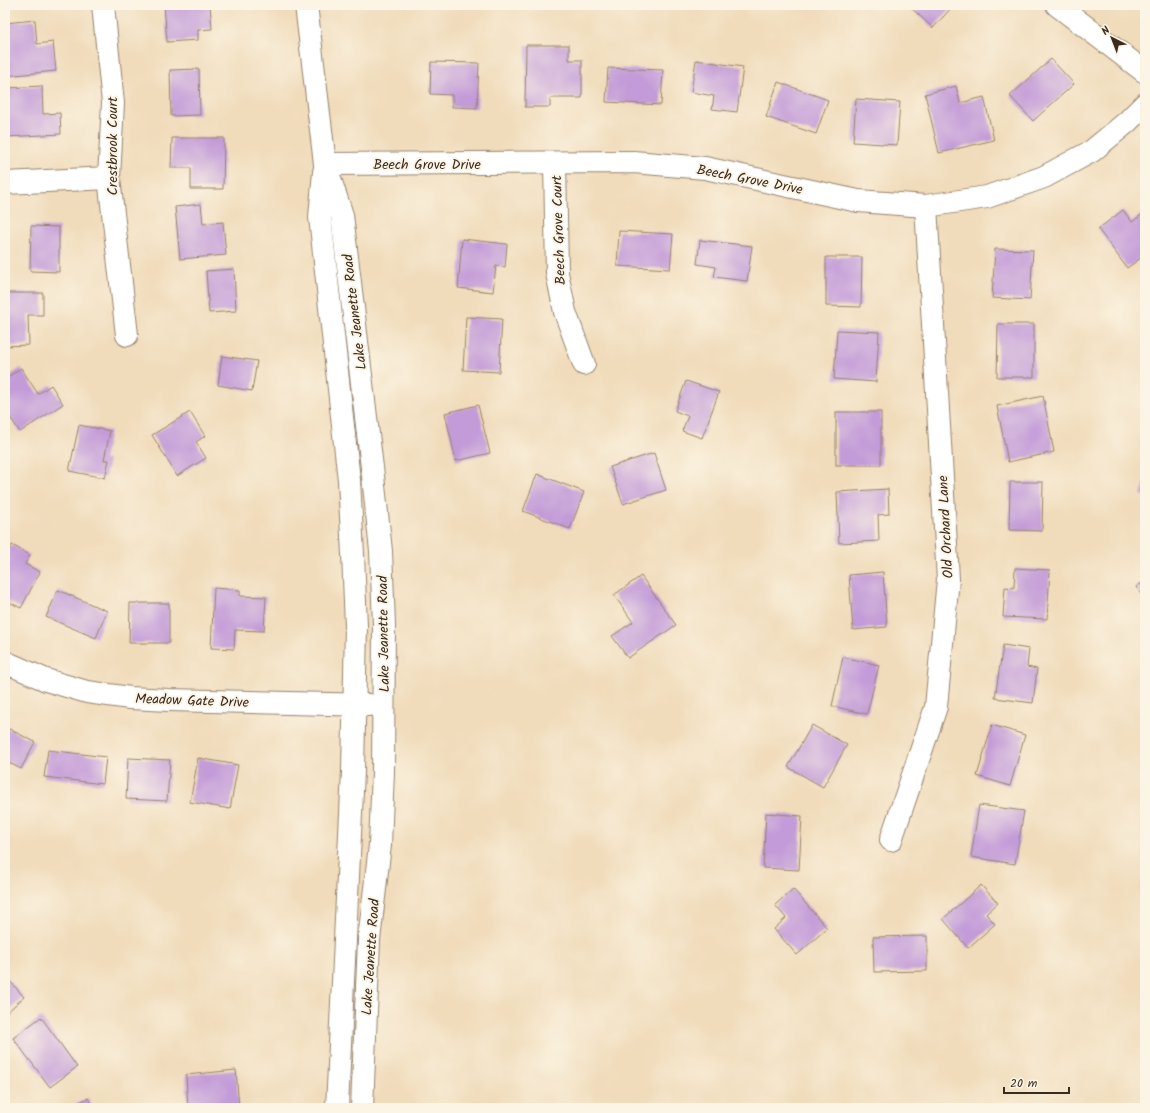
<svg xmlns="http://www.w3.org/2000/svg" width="1150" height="1113" font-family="Kalam,sans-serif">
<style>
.building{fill:#c29bd8}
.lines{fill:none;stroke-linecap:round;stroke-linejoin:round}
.minor-casing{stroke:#96826c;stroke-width:24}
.minor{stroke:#fff;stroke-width:22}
.labels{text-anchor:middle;stroke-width:4;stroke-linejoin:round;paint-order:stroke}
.street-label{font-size:14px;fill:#3b2a1e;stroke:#fcf5e5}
</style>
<rect width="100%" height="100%" fill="#fcf5e5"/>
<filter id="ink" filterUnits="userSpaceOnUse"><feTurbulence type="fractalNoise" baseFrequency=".025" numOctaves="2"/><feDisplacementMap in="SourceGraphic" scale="8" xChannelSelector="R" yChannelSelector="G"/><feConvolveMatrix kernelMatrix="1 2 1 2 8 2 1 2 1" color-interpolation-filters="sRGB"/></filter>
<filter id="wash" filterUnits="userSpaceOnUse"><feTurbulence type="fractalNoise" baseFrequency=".012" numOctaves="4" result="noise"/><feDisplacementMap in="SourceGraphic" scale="16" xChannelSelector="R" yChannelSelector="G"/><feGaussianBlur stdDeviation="0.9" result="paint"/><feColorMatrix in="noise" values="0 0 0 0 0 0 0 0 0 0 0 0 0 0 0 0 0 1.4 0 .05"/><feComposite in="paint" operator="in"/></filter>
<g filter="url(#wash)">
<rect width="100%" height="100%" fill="#f0dbba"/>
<g id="blocks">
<g class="building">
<path d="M164 5H210L212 29 198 30V40L167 42Z"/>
<path d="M908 5H954L933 28Z"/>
<path d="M35 20 37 44 53 42 56 71 5 76V23Z"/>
<path d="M526 45H569V60H582V98H550V107H525Z"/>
<path d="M1051 59 1074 84 1033 121 1010 96Z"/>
<path d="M696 60 743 67 737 112 712 109 714 96 691 92Z"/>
<path d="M431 62 479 63 477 108 452 107V95L430 94Z"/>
<path d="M608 68 663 70 661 105 606 102Z"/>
<path d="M199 69 200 115 171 116 170 70Z"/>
<path d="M778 82 828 100 816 134 766 117Z"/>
<path d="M42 86 43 114 60 113 61 134 5 137V113H8L7 88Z"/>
<path d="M956 86 960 103 984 97 994 140 939 153 925 94Z"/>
<path d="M856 99 900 102 897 145 853 142Z"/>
<path d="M172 138H224L223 189H191V168H171Z"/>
<path d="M201 204 203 224 223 222 226 255 180 259 175 207Z"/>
<path d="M1123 210 1132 222 1145 212V255L1127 268 1098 229Z"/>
<path d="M31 226 59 227V272L30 271Z"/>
<path d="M619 231 673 234 670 269 617 266Z"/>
<path d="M462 239 507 244 505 267 496 266 493 292 458 288Z"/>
<path d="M700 240 752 246 747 281 714 277 716 267 697 264Z"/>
<path d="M995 249 1033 250 1030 300 992 298Z"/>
<path d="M826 257H862L861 307 826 306Z"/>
<path d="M234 269 236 311 209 313 206 271Z"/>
<path d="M5 293H43V315H28L29 345 5 346Z"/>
<path d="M466 317 502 319 499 372 463 370Z"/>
<path d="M998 324H1034V377H997Z"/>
<path d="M837 330 879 332 876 382 834 379Z"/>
<path d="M222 356 257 361 252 391 218 385Z"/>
<path d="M21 368 38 394 51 385 63 404 20 432 10 417 5 420V379Z"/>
<path d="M686 381 719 392 702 438 682 431 688 416 675 411Z"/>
<path d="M1043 396 1054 452 1008 462 997 406Z"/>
<path d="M478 405 490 453 456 461 445 413Z"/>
<path d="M190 412 205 436 196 442 206 458 177 476 152 435Z"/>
<rect x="836" y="412" width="45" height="53"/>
<path d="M79 425 110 431 104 460H109L105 478 69 471Z"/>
<path d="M654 453 666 490 623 504 610 467Z"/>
<path d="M537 474 584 492 570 529 523 511Z"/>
<path d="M1010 482H1043L1042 531 1009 530Z"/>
<path d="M1145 482V496L1141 495Z"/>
<path d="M888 489 889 514 878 515 879 541 839 543 837 492Z"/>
<path d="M12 545 30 555 25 564 40 572 21 608 5 600V558Z"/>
<path d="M1015 568 1050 570 1047 619 1003 617 1005 587 1014 588Z"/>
<path d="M883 572 887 627 853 630 849 575Z"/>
<path d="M641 576 676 625 628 658 612 636 633 622 614 595Z"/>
<path d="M1145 581V600L1136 587Z"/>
<path d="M214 588 240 590V596L266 597 264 631 235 630 234 649 211 648Z"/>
<path d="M58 590 107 611 96 638 46 617Z"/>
<path d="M130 603H169V643H129Z"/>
<path d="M1003 645 1029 649 1027 667 1037 669 1033 703 995 698Z"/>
<path d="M843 657 879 665 867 714 832 706Z"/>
<path d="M812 725 847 745 823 787 788 767Z"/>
<path d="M992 725 1025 735 1010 786 977 776Z"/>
<path d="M5 727 35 742 21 769 5 761Z"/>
<path d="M48 750 106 757 103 784 44 777Z"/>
<path d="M128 758 170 760 167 801 126 799Z"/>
<path d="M198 758 238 765 230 809 190 802Z"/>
<path d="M979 805 1024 811 1015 864 971 857Z"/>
<path d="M766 813 802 816 799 870 763 868Z"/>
<path d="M981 885 998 903 986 914 995 924 968 948 943 919Z"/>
<path d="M793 889 827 928 797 955 774 929 786 918 775 905Z"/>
<path d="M927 936V971L874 972 873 937Z"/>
<path d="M9 980 24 997 5 1014V984Z"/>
<path d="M41 1017 77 1067 50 1087 13 1038Z"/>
<path d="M236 1070 239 1108H188L186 1075Z"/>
<path d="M88 1098 93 1108H68Z"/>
</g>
</g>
</g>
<g filter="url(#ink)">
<use href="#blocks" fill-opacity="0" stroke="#96826c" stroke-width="1"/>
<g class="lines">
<defs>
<g id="minor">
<path d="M103 5 113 103 109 178 127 335"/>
<path d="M306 5 325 164 342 215 373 476 381 551 384 624 383 772 380 845 369 940 362 1108"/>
<path d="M1057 5 1145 72"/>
<path d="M555 163 557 273 565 312 584 364"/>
<path d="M325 164 633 162 705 168 858 201 926 206 987 197 1044 177 1092 151 1127 122 1145 104"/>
<path d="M324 172 320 217 349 480 353 554 356 626 353 771 337 1108"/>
<path d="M5 183 109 178"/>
<path d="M5 662 46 680 87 692 130 698 169 700 369 705"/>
<path d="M891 840 936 707 948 579 926 206"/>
</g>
</defs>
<use href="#minor" class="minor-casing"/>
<use href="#minor" class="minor"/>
</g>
</g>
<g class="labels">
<g class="street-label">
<text transform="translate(112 146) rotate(-90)" y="5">Crestbrook Court</text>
<text x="427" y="169">Beech Grove Drive</text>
<text transform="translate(750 179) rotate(11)" y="5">Beech Grove Drive</text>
<text transform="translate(558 230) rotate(-92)" y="5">Beech Grove Court</text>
<text transform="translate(354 312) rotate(-97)" y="5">Lake Jeanette Road</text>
<text transform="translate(945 527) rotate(-93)" y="5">Old Orchard Lane</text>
<text transform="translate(383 634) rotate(-91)" y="5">Lake Jeanette Road</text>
<text transform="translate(192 700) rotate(2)" y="5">Meadow Gate Drive</text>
<text transform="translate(370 957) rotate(-86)" y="5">Lake Jeanette Road</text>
</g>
</g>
<rect width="1150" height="1113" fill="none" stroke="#fcf5e5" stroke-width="20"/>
<g transform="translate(1112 38) rotate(318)" stroke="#fcf5e5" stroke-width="3" paint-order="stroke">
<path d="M0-3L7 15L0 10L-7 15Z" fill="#3b2a1e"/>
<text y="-6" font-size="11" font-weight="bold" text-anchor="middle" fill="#3b2a1e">N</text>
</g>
<path d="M1004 1087v6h65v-6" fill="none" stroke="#3b2a1e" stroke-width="2"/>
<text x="1010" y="1087" font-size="12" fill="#3b2a1e" stroke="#fcf5e5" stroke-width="3" paint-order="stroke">20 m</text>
</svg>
